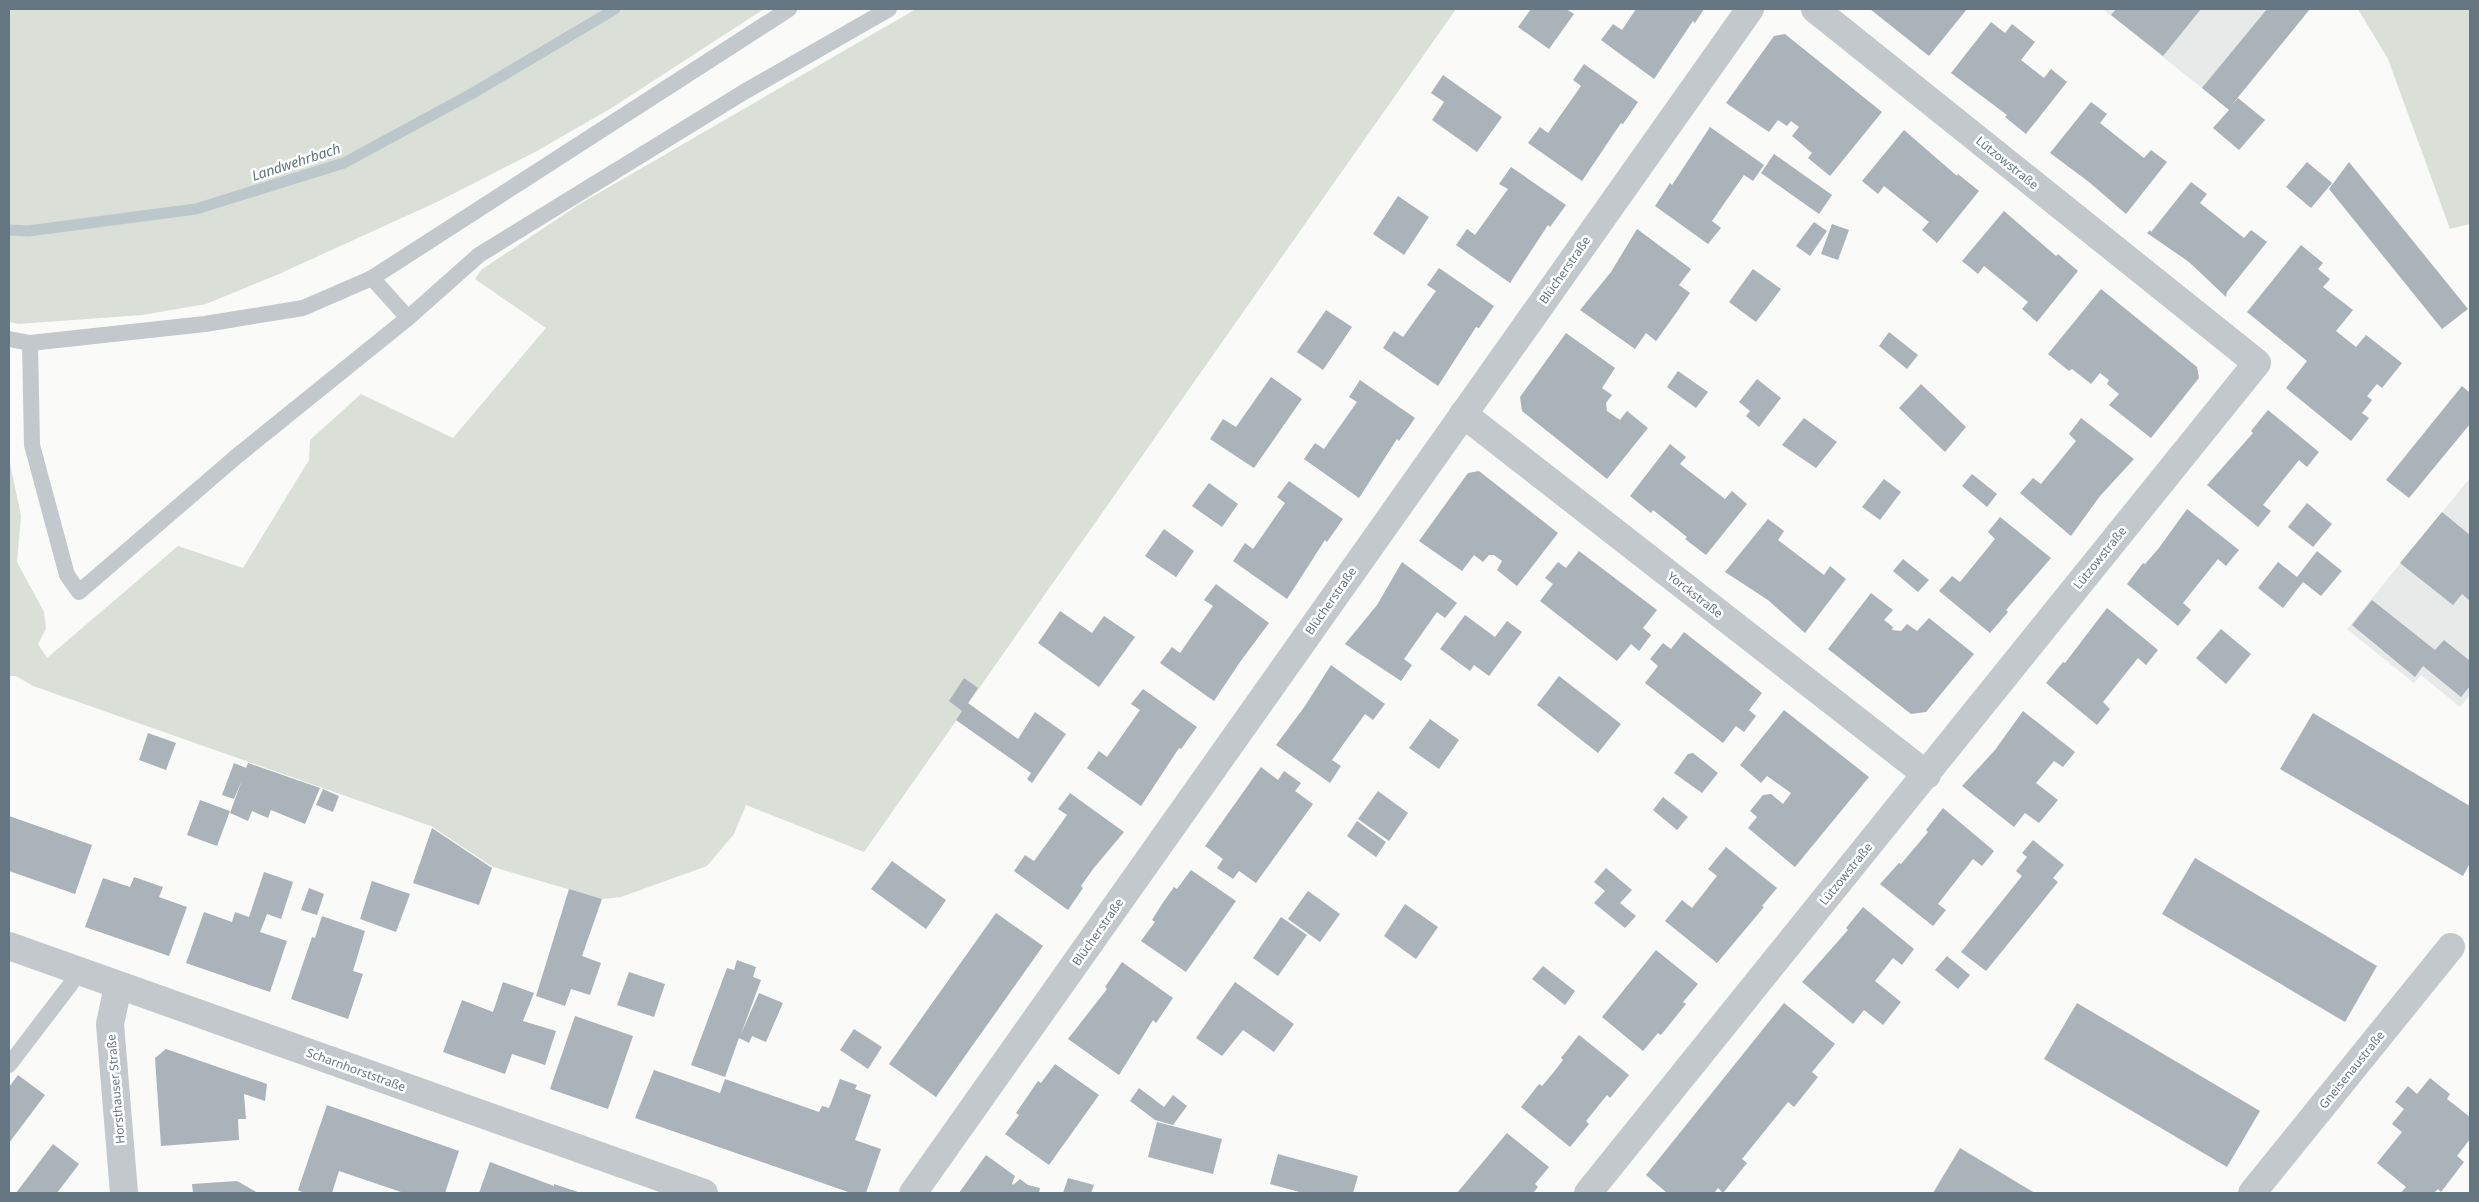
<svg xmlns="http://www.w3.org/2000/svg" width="2479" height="1202" font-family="'Noto Sans',sans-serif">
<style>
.built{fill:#e8e9e9}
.green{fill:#dadfd7}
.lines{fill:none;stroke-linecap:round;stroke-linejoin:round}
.stream{stroke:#bbc7cb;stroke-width:11}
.building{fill:#aab3b9}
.lane{stroke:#c3c8cc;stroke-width:16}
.street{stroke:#c3c8cc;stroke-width:28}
.labels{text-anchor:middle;stroke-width:5;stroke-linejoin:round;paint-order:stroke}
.street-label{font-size:12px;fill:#657683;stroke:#fff}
.water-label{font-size:14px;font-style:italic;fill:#60757c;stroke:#fff}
</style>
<rect width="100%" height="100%" fill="#fafaf8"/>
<g class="built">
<path d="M2103 9H2310L2228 109Z"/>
<path d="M2470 478V695L2460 707 2421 675 2414 683 2347 629Z"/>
</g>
<g class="green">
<path d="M9 9H764L613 107 537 151 439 201 279 274 206 304 142 315 18 324 9 322Z"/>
<path d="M916 9H1456L864 852 746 805 734 834 707 866 621 897 602 899 493 867 431 826 33 686 16 676H9V458L21 516 17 562 44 612 46 629 38 644 47 658 178 546 243 568 309 460 310 440 361 394 453 438 546 328 475 279 481 270 578 205Z"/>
<path d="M2358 9H2468L2470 11V224L2450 229 2388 59Z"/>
</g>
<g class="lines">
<path class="stream" d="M9 230 28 231 196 209 344 163 473 93 615 9"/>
</g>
<g class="building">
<path d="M1531 9H1566L1574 14 1549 49 1518 27Z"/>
<path d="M1636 9H1704L1695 23 1693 21 1654 79 1601 40 1613 24 1622 30Z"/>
<path d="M1870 9H1967L1929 56Z"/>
<path d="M2116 9H2201L2163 56 2111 15Z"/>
<path d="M2267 9H2310L2230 107 2238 98 2265 120 2239 150 2213 128 2229 110 2202 88Z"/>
<path d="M1991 22 2005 33 2012 24 2035 42 2021 60 2044 78 2051 69 2067 82 2026 134 2005 117 2007 115 1951 73Z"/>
<path d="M1785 34 1882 112 1830 176 1808 158 1812 153 1792 136 1799 127 1791 121 1787 126 1778 120 1769 132 1726 103 1774 36Z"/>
<path d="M1584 64 1638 102 1623 124 1621 123 1582 181 1528 143 1540 127 1548 133 1581 86 1573 80Z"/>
<path d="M1443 75 1502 117 1477 152 1432 120 1444 102 1431 93Z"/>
<path d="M2091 102 2107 114 2100 123 2144 158 2151 150 2167 162 2126 214 2089 182 2050 153Z"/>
<path d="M1710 127 1764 165 1753 181 1744 175 1712 221 1721 228 1708 244 1655 206 1670 183 1672 185Z"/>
<path d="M1904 130 1957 176 1958 174 1979 191 1937 243 1922 230 1929 222 1884 186 1878 194 1862 181Z"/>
<path d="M1774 154 1832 195 1819 214 1761 173Z"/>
<path d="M2307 162 2332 183 2311 208 2286 187Z"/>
<path d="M2349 162 2468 309 2442 329 2329 189Z"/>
<path d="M1511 167 1566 205 1550 227 1548 225 1510 283 1456 245 1467 229 1475 235 1508 189 1499 184Z"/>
<path d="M2191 182 2207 194 2200 203 2244 238 2251 230 2267 242 2227 292 2226 297 2189 262 2147 233 2150 230 2151 232Z"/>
<path d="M1398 196 1429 217 1404 255 1373 234Z"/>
<path d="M2004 211 2056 256 2058 254 2078 271 2037 322 2022 309 2028 302 1984 266 1978 274 1962 261Z"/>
<path d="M1814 222 1827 231 1810 256 1796 246Z"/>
<path d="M1832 224 1849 230 1838 260 1821 254Z"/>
<path d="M1637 229 1691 269 1679 285 1690 293 1674 316 1656 341 1646 333 1635 349 1580 310 1611 272Z"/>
<path d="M2301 245 2323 263 2318 269 2330 279 2323 287 2353 310 2336 331 2356 347 2366 335 2402 363 2382 388 2377 384 2367 396 2372 400 2362 413 2369 418 2351 441 2286 388 2307 361 2247 312Z"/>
<path d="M1439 268 1494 306 1479 328 1476 327 1438 386 1383 348 1394 331 1403 337 1436 291 1427 285Z"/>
<path d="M1753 269 1781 289 1756 322 1729 302Z"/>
<path d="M2101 289 2197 367 2199 378 2151 438 2109 405 2119 394 2107 384 2109 380 2100 373 2091 384 2072 369 2069 371 2048 354Z"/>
<path d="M1326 310 1352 327 1323 370 1297 352Z"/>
<path d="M1889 332 1918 355 1907 369 1879 346Z"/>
<path d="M1566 333 1615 368 1602 388 1612 395 1606 403 1607 411 1620 420 1627 411 1648 428 1607 479 1522 411 1520 397Z"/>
<path d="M1678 371 1708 392 1696 408 1667 387Z"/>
<path d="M1271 377 1302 399 1254 468 1210 439 1223 419 1236 427Z"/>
<path d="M1757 379 1781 398 1759 427 1746 416 1750 411 1739 402Z"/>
<path d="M1360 380 1415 418 1399 441 1397 439 1359 498 1304 459 1315 443 1324 449 1357 402 1349 397Z"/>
<path d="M1921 384 1966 427 1945 452 1899 408Z"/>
<path d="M2462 386 2470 393V424L2409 498 2386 480Z"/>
<path d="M2268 410 2319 452 2307 467 2299 460 2263 505 2271 511 2258 527 2207 485 2253 433 2251 431Z"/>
<path d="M1804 418 1837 442 1816 468 1782 445Z"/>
<path d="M2081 418 2134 459 2100 496 2071 536 2020 493 2033 478 2041 484 2076 441 2069 434Z"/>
<path d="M1670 444 1686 457 1680 464 1725 499 1732 491 1747 504 1706 555 1685 539 1687 537 1653 510 1651 513 1630 496Z"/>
<path d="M1479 471 1558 533 1517 586 1497 570 1502 561 1494 555H1489L1483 562 1474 555 1462 571 1419 541 1468 473Z"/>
<path d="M1972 474 1997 494 1987 507 1962 486Z"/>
<path d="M1884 479 1901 492 1880 520 1862 507Z"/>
<path d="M1289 481 1343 519 1327 542 1325 540 1287 599 1233 561 1245 543 1253 549 1285 503 1277 497Z"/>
<path d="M1209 483 1238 504 1222 527 1192 506Z"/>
<path d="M2307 503 2332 524 2313 547 2288 527Z"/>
<path d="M2187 509 2239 550 2226 566 2218 559 2183 603 2191 610 2178 626 2127 584 2143 563 2145 564 2159 548Z"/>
<path d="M2442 512 2470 535V601L2462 594 2453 605 2400 563Z"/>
<path d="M2000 517 2051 558 2006 610 2008 612 1990 633 1939 591 1952 576 1960 582 1995 539 1988 532Z"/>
<path d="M1768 519 1784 531 1778 540 1824 575 1830 566 1846 579 1805 633 1768 600 1725 572Z"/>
<path d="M1164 529 1194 551 1176 577 1145 556Z"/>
<path d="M1579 551 1657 610 1643 628 1651 635 1639 651 1631 644 1617 661 1540 601 1553 584 1545 578 1558 562 1566 568Z"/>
<path d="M2317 551 2342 571 2321 596 2303 582 2283 608 2258 588 2278 562 2297 577Z"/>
<path d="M1903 559 1929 580 1918 592 1893 571Z"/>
<path d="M1402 562 1457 603 1445 618 1437 612 1404 659 1412 665 1401 681 1345 644 1377 605Z"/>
<path d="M1216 584 1269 623 1240 662 1214 701 1160 663 1172 647 1180 653 1196 630 1213 606 1204 600Z"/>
<path d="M1871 593 1893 610 1884 620 1893 627 1892 630 1901 631 1907 624 1917 631 1929 618 1974 654 1926 712 1911 714 1828 649Z"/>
<path d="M2372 600 2435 650 2444 640 2470 661V686L2461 697 2423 666 2415 677 2352 625Z"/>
<path d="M2107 608 2158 650 2146 665 2138 658 2103 702 2110 709 2097 725 2046 683 2063 662 2065 663Z"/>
<path d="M1060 611 1092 633 1104 616 1135 637 1099 687 1038 643Z"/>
<path d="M1465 615 1495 637 1507 621 1522 632 1489 676 1474 665 1470 671 1440 649Z"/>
<path d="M2221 629 2251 654 2226 684 2196 658Z"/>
<path d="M1684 632 1762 693 1749 710 1756 716 1744 732 1736 726 1723 743 1645 683 1658 666 1650 659 1663 643 1671 649Z"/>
<path d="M1331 665 1385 704 1373 720 1365 714 1332 760 1341 766 1330 783 1276 745 1305 706Z"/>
<path d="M1559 676 1621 724 1598 753 1537 705Z"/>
<path d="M964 678 978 688 968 703 1018 739 1035 712 1066 734 1032 783 1027 779 1031 773 956 720 962 711 949 701Z"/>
<path d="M1143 689 1197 727 1181 749 1179 748 1141 806 1087 768 1099 751 1107 757 1140 710 1131 704Z"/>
<path d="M1784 710 1869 777 1795 867 1748 828 1757 817 1750 811 1763 795 1771 794 1783 804 1791 793 1767 776 1761 783 1740 765Z"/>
<path d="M2023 711 2075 752 2063 767 2054 761 2036 783 2058 800 2039 823 2025 813 2014 827 1962 786 1995 750Z"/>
<path d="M2313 713 2470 806V863L2463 876 2280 769Z"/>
<path d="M1430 719 1459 740 1439 769 1409 748Z"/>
<path d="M148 733 176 743 166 770 139 760Z"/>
<path d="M1693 753 1718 773 1702 793 1674 773 1688 754Z"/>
<path d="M234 763 246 768 248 763 320 788 305 824 271 810 268 818 252 811 248 821 230 813 242 780 234 799 222 795Z"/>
<path d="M1261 767 1278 780 1284 771 1301 783 1295 791 1313 804 1256 883 1239 871 1233 879 1217 868 1223 859 1205 846Z"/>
<path d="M323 789 339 796 333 812 316 805Z"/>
<path d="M1378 791 1408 813 1389 841 1358 819Z"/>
<path d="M1070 793 1124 832 1093 869 1081 886 1083 888 1068 910 1014 871 1025 855 1034 861 1050 839 1067 815 1058 809Z"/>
<path d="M1663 797 1688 817 1677 830 1653 810Z"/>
<path d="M200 800 230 811 217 846 187 835Z"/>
<path d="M1943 808 1994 851 1982 866 1973 859 1938 904 1946 910 1933 926 1880 884 1899 863 1901 864 1928 832 1926 830Z"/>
<path d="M9 816 92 845 75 894 9 871Z"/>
<path d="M1357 821 1386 842 1376 857 1347 836Z"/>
<path d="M432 828 492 868 479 905 413 883Z"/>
<path d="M2033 840 2064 865 2053 878 2058 882 1986 971 1961 952 2022 876 2016 871 2027 857 2022 853Z"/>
<path d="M1726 847 1777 888 1762 906 1764 907 1717 963 1665 921 1682 900 1692 908 1717 876 1708 869Z"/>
<path d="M2195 858 2377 966 2345 1022 2162 914Z"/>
<path d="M892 861 946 900 926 929 871 889Z"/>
<path d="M1606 868 1632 890 1620 903 1636 916 1625 928 1594 903 1605 891 1594 882Z"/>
<path d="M1191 870 1236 901 1186 972 1141 941 1155 922 1152 920 1162 904 1174 887 1177 889Z"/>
<path d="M264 872 293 882 281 919 267 914 260 932 287 941 270 992 186 963 204 912 232 922 235 912 249 917Z"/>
<path d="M134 877 163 887 159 897 187 907 169 956 85 927 103 878 130 887Z"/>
<path d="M372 881 410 894 396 932 360 919Z"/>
<path d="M309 888 324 894 317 915 301 910Z"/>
<path d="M569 889 602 899 582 956 601 963 590 995 571 989 565 1006 536 996Z"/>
<path d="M1308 891 1340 914 1320 942 1288 919Z"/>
<path d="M1405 904 1438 927 1416 959 1384 936Z"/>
<path d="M1863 907 1914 949 1902 965 1893 958 1875 981 1901 1002 1883 1025 1864 1010 1853 1024 1802 982 1848 930 1846 928Z"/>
<path d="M996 913 1043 946 936 1097 889 1064Z"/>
<path d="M322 916 365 931 353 971 363 974 348 1019 291 999 312 937 315 938Z"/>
<path d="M1281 917 1307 935 1278 976 1253 958Z"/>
<path d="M1656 950 1698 984 1683 1002 1686 1004 1661 1035 1658 1033 1643 1051 1602 1017Z"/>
<path d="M1947 956 1970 975 1958 989 1935 970Z"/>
<path d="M737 960 756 967 753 977 761 980 741 1034 759 993 783 1003 766 1042 752 1036 749 1043 739 1038 725 1077 691 1065 727 968 734 970Z"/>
<path d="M1122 962 1173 998 1156 1023 1153 1020 1119 1075 1068 1039 1107 989 1105 987Z"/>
<path d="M1543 966 1575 991 1565 1005 1532 979Z"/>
<path d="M629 972 665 984 654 1017 617 1005Z"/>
<path d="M503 982 534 993 523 1021 556 1031 545 1065 512 1054 505 1074 443 1052 462 1000 493 1012Z"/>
<path d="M1235 982 1294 1024 1274 1052 1243 1030 1222 1056 1196 1038Z"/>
<path d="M1784 1003 1835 1044 1812 1072 1818 1077 1794 1107 1788 1102 1742 1159 1747 1163 1723 1193 1718 1188 1714 1193H1667L1646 1175Z"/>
<path d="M2077 1003 2260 1111 2227 1167 2044 1059Z"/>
<path d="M575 1016 633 1036 608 1109 550 1089Z"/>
<path d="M854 1029 882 1047 868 1069 840 1050Z"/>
<path d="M1579 1035 1629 1075 1610 1098 1607 1095 1586 1121 1589 1124 1570 1147 1521 1107 1539 1084 1542 1086 1553 1073 1563 1060 1561 1058Z"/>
<path d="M166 1049 267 1084 265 1101 244 1094 246 1119H238L239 1140 161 1146 155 1058Z"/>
<path d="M1055 1064 1099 1095 1049 1165 1005 1134 1019 1115 1016 1113 1038 1081 1041 1083Z"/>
<path d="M654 1070 720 1093 725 1079 819 1112 822 1106 829 1108 840 1079 857 1085 855 1089 871 1095 855 1140 881 1149 866 1193H851L635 1118Z"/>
<path d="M18 1075 45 1095 9 1143V1087Z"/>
<path d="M2430 1078 2450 1094 2447 1099 2470 1117V1139L2457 1156 2464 1162 2441 1192 2438 1189 2434 1193H2401L2406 1187 2377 1163 2402 1132 2392 1124 2404 1109 2395 1102 2408 1086 2417 1094Z"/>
<path d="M1139 1088 1164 1107 1173 1095 1187 1106 1173 1125 1155 1120 1130 1101Z"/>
<path d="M327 1105 459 1151 445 1193H404L339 1171 332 1193H304L298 1190Z"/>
<path d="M1157 1122 1222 1139 1213 1174 1148 1157Z"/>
<path d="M1507 1133 1549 1167 1535 1184 1538 1187 1533 1193H1457Z"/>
<path d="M53 1144 79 1164 57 1193H16Z"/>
<path d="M1960 1148 2035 1193H1933Z"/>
<path d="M1278 1154 1358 1176 1353 1193H1303L1270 1184Z"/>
<path d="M986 1155 1015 1176 1012 1183 1013 1185 1020 1179 1028 1185 1040 1188 1039 1193H959Z"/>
<path d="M490 1162 554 1186V1184L581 1193H479Z"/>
<path d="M1068 1178 1094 1185 1091 1193H1063Z"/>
<path d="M237 1181 258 1193H193L192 1184Z"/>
</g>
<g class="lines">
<g class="lane">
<path d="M372 278 408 318"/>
<path d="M9 339 30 343 32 445 67 575 79 592 237 456 408 318 479 255 744 92 889 9"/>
<path d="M30 343 205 324 303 308 372 278 789 9"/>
<path d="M9 1065 80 972"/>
</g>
<g class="street">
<path d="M1463 414 1927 775"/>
<path d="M9 946 704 1193"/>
<path d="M118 986 110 1024 124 1193"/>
<path d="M913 1193 1750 9"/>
<path d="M1588 1193 2257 363 1815 9"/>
<path d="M2252 1193 2451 947"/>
</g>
</g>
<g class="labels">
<g class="street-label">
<text transform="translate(2007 163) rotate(39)" y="4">Lützowstraße</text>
<text transform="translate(1565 270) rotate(-55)" y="4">Blücherstraße</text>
<text transform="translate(2100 558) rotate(-51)" y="4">Lützowstraße</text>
<text transform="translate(1695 595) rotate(38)" y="4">Yorckstraße</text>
<text transform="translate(1331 601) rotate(-55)" y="4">Blücherstraße</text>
<text transform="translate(1846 874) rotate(-51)" y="4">Lützowstraße</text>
<text transform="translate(1098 932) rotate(-55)" y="4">Blücherstraße</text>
<text transform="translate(356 1070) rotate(20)" y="4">Scharnhorststraße</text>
<text transform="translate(2352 1070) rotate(-51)" y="4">Gneisenaustraße</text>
<text transform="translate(116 1089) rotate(-95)" y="4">Horsthauser Straße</text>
</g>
<g class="water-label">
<text transform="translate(296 162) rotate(-18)" y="5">Landwehrbach</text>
</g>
</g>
<rect width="2479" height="1202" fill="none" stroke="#657683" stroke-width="20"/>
</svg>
